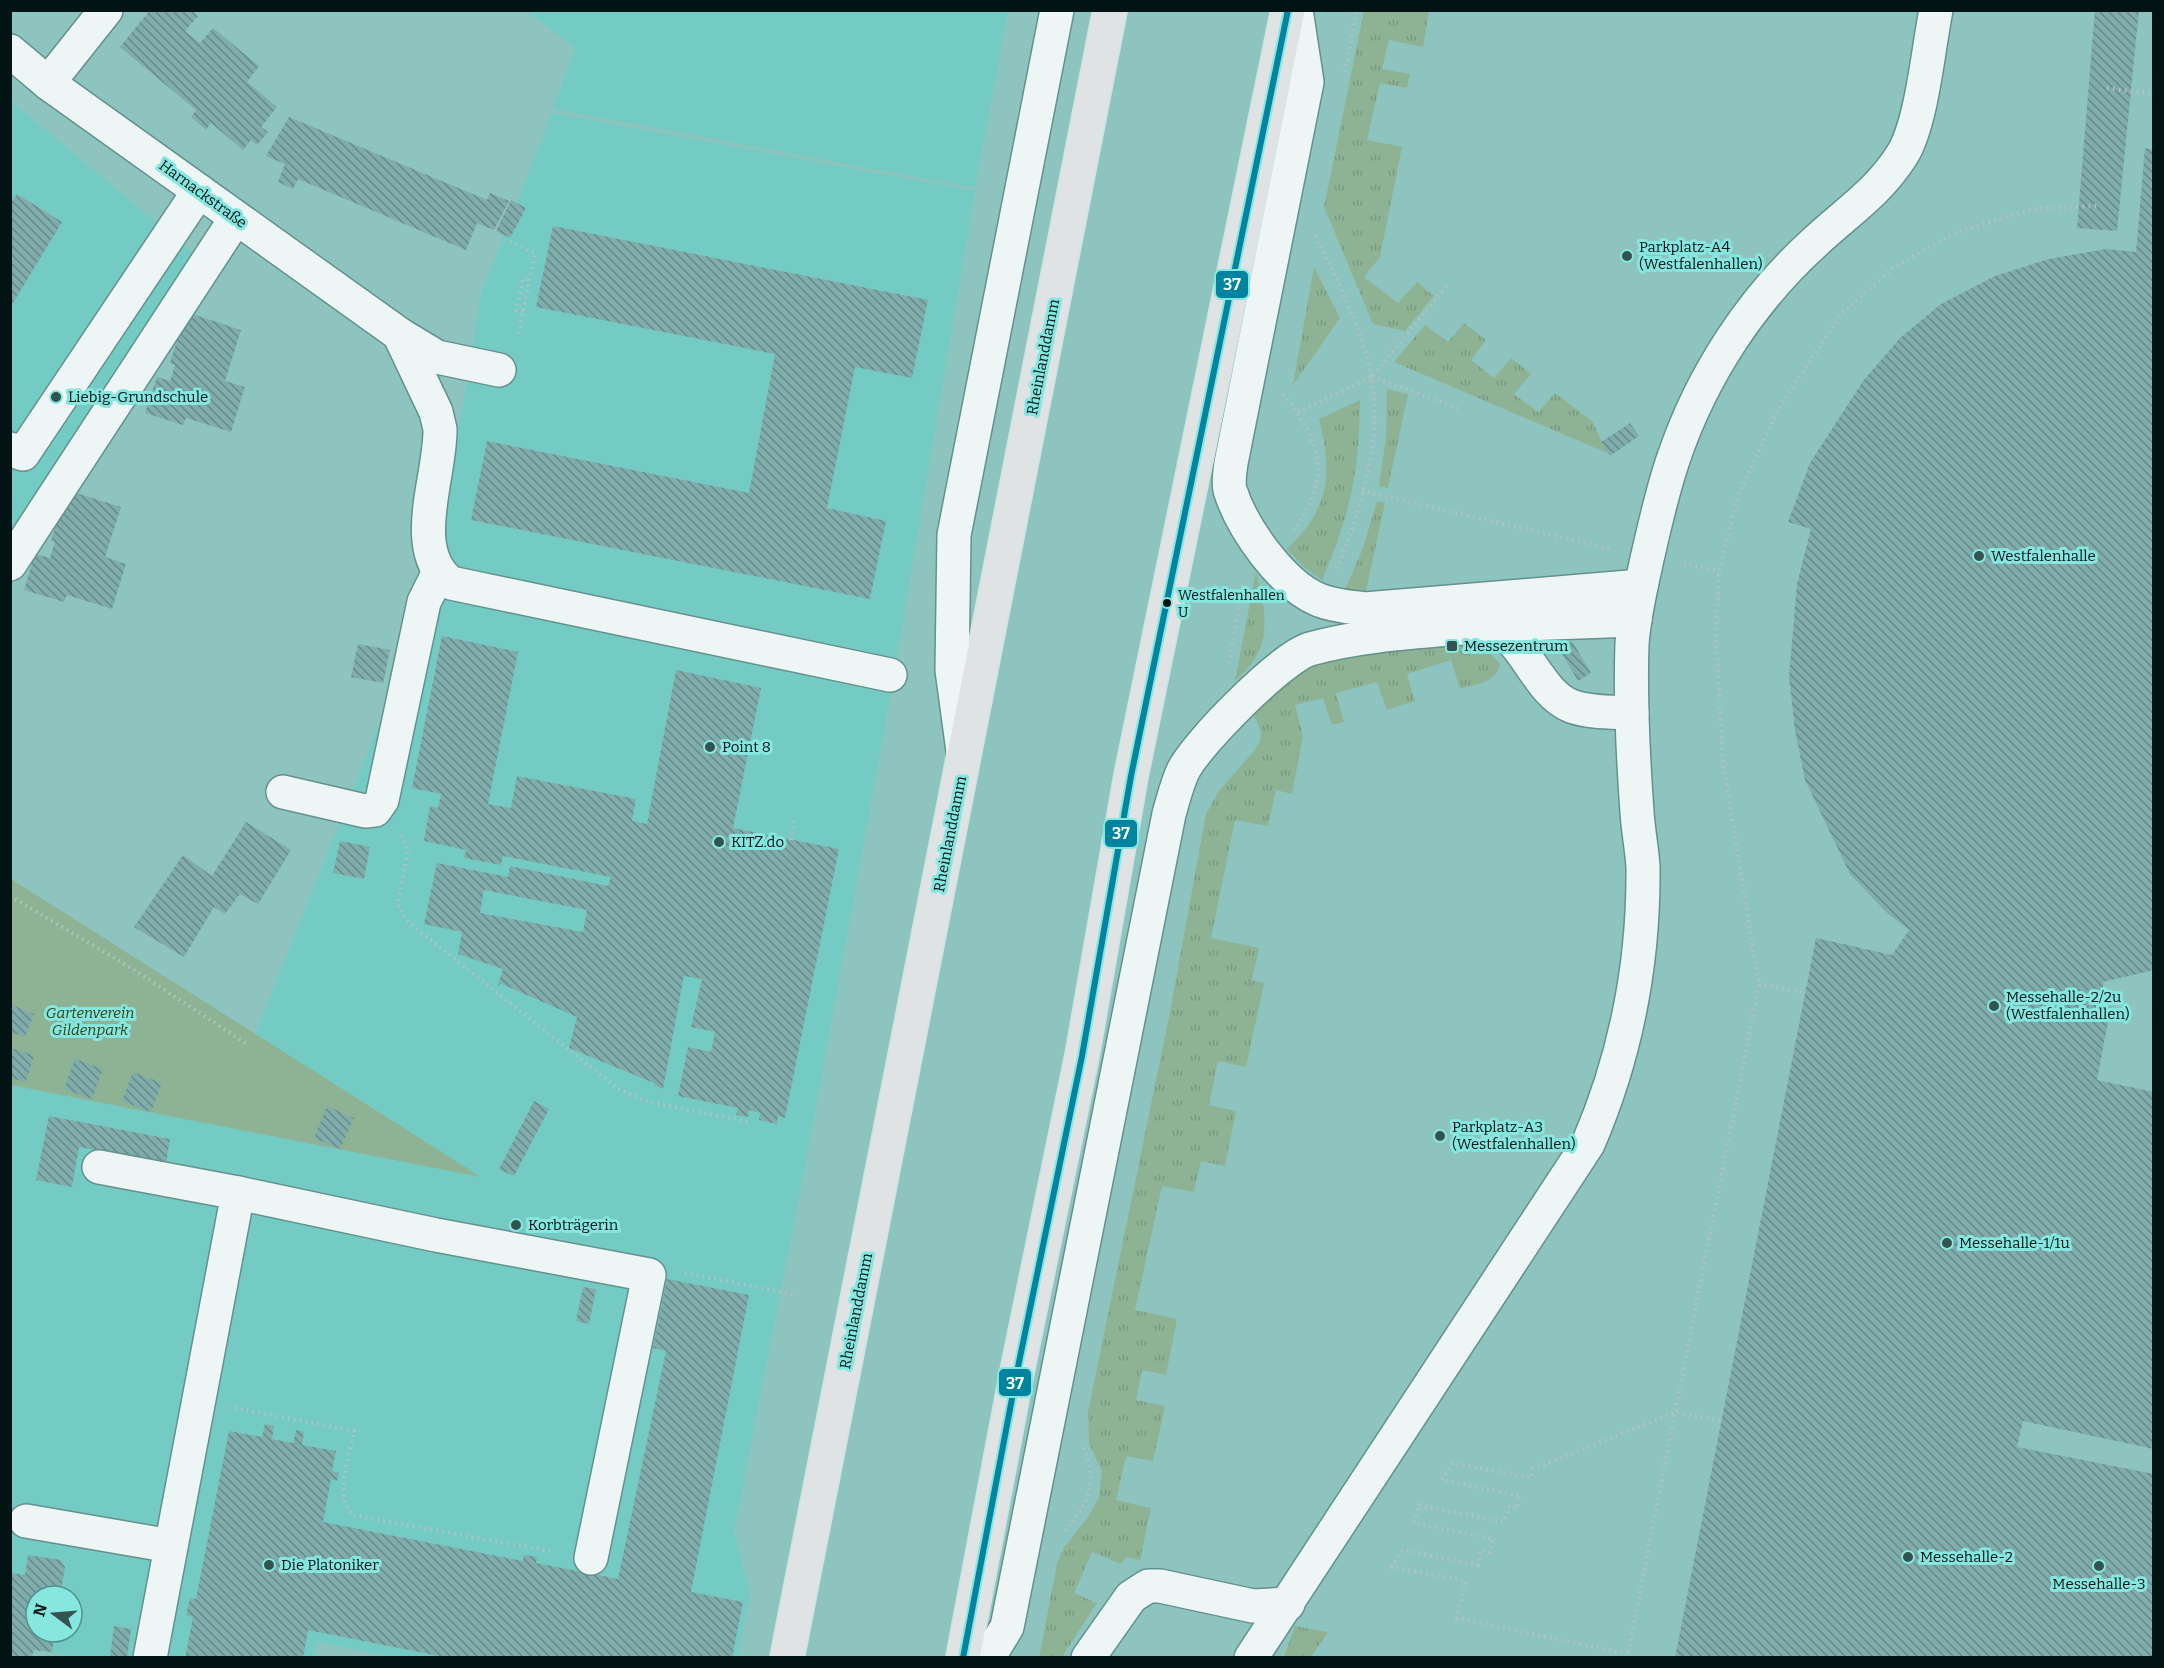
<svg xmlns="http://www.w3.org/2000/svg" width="2164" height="1668" font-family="Bitter,serif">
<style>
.built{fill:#74cbc4;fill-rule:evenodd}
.grass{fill:url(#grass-tufts)}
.garden{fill:#8db394}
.building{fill:url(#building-back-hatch);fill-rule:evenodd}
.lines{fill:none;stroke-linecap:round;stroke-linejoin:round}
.minor-casing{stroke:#63918e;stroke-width:36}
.major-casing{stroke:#cce4e2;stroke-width:36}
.path{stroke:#b3c3c2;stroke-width:4;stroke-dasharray:1.5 4.5;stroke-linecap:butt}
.minor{stroke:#eef6f5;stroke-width:33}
.major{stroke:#e0e3e4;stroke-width:33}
.bus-1-casing{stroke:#85e7df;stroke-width:10}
.bus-1{stroke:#0084a0;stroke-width:6}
.poi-dot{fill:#335250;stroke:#85e7df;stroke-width:2}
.bus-dot{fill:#021514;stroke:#85e7df;stroke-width:2}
.labels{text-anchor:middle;stroke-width:6;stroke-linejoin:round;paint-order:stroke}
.bus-label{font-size:14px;fill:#021514;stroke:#85e7df;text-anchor:start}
.street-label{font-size:15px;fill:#021514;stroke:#85e7df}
.poi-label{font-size:15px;fill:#021514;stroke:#85e7df;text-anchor:start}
.park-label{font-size:15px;font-style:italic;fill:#304215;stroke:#85e7df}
.line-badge{stroke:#85e7df;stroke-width:2}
.badge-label{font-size:16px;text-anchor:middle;font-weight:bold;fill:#fff}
</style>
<defs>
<pattern id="grass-tufts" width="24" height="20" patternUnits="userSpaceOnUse" patternTransform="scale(1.5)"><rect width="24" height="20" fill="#8db394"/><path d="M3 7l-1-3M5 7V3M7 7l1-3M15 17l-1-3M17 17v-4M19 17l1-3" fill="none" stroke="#78997f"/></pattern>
<pattern id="building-back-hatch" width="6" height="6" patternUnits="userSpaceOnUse" patternTransform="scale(1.5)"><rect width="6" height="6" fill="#81acac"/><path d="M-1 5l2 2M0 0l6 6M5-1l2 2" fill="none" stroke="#678b8b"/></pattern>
</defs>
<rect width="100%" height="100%" fill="#8dc4bf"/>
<g class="built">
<path d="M527 11H1008L975 188 553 109 575 48Z"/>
<path d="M11 101 193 253 11 542Z"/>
<path d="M552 113 975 191 893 681 809 1145 734 1531 750 1593 738 1657 399 1658 317 1642 314 1657 85 1658 11 1647V1085L477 1175 255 1034 432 593 481 294ZM36 1596H72V1632H36Z"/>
</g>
<g class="grass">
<path d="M1364 11H1429L1423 47 1389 40 1382 69 1410 74 1407 88 1380 83 1367 140 1402 147 1380 257 1364 277 1398 303 1417 282 1434 296 1405 331 1373 324 1324 207Z"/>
<path d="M1314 267 1340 318 1293 385Z"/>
<path d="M1464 323 1486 340 1471 360 1494 378 1511 358 1531 374 1514 394 1538 412 1555 393 1593 422 1607 453 1394 362 1425 325 1448 342Z"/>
<path d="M1387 389 1408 394 1388 488 1379 486 1386 437Z"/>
<path d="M1360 400C1359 474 1351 512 1322 580L1304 567 1287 549C1330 508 1333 474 1319 419Z"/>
<path d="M1377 501 1385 503 1365 596 1344 592 1363 548Z"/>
<path d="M1256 571C1266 618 1275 646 1235 681Z"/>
<path d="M1472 644 1488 651 1500 664C1496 683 1476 684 1460 689L1451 660 1407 674 1415 701 1387 710 1377 682 1336 693 1344 722 1332 725 1323 698 1295 705 1303 736 1292 794 1276 790 1268 826 1235 820 1211 938 1259 948 1252 980 1264 983 1246 1067 1218 1061 1209 1105 1236 1111 1225 1166 1201 1161 1194 1192 1162 1186 1135 1310 1177 1319 1166 1375 1142 1370 1136 1400 1165 1406 1153 1461 1126 1456 1116 1500 1151 1508 1140 1560 1126 1557 1121 1564 1092 1552 1074 1593 1097 1603 1062 1657 1039 1658 1057 1564 1063 1549 1088 1517 1099 1497 1102 1471 1089 1444 1088 1412 1170 1012 1206 814 1219 791 1254 751 1260 741 1261 731 1254 715 1296 674 1326 658Z"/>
<path d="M1295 1626 1328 1632 1311 1657H1284Z"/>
</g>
<path class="garden" d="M11 879 481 1177 11 1085Z"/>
<g class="building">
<path d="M150 10H192L198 16 185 31 200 43 213 28 259 66 247 82 277 107 261 127 268 132 257 145 251 140 243 150 211 123 206 130 191 117 196 110 120 47Z"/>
<path d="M2095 10H2139L2117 231 2077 228Z"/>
<path d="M289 117 487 200 490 193 509 201 494 230 477 223 466 250 298 179 293 189 278 182 285 164 266 156Z"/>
<path d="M2145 148 2154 150V970L2103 982V1005L2111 1006 2097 1080 2154 1092V1449L2023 1421 2017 1447 2154 1474V1658H1675L1816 938 1892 955 1909 930 1886 912 1850 874 1805 780 1795 730 1789 677 1797 584 1811 529 1788 522 1810 463 1863 381 1900 338 1941 304 1995 276 2049 259 2106 249 2136 252Z"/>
<path d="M17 194 62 222 10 308V204Z"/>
<path d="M511 200 526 208 510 238 496 231Z"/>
<path d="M553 226 928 300 912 378 855 367 827 508 886 521 870 599 471 520 487 441 749 493 775 354 536 307Z"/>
<path d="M186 312 241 330 225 381 245 387 231 432 186 418 183 425 145 413 157 377 170 381 175 365 170 363Z"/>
<path d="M1630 423 1639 436 1610 456 1601 442Z"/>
<path d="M67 490 121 507 105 557 126 564 112 609 67 595 64 602 24 590 35 554 50 558 55 542 51 541Z"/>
<path d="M442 636 518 652 488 804 511 808 517 776 636 799 632 821 647 824 676 670 761 688 733 828 839 849 785 1118 778 1116 777 1124 759 1120 760 1113 749 1110 748 1117 736 1115 738 1108 678 1096 688 1047 711 1052 715 1032 691 1027 702 979 684 976 663 1089 654 1085V1083L569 1048 577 1017 502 984 498 985 503 969 458 954 462 932 424 924 437 863 508 877 510 866 608 886 611 877 503 856 501 865 464 858 466 850 424 841 430 806 438 808 441 794 412 788ZM484 890 587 910 583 932 480 913Z"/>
<path d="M1572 641 1591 673 1578 681 1559 649Z"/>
<path d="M358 644 390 650 383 683 351 677Z"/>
<path d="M246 822 291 850 258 904 240 894 225 914 214 907 184 957 134 927 183 855 212 876Z"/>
<path d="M340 841 370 847 364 879 333 873Z"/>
<path d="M10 1004 34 1014 25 1037 10 1032Z"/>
<path d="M10 1048 34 1055 26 1082 10 1078Z"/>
<path d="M75 1059 103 1069 92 1099 64 1089Z"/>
<path d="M133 1072 162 1083 151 1112 122 1101Z"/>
<path d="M534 1101 549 1109 514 1176 499 1169Z"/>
<path d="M327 1106 354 1118 340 1149 314 1138Z"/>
<path d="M49 1116 170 1139 166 1163 79 1147 72 1187 36 1180Z"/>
<path d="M667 1279 749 1295 691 1592 743 1602 732 1658H449L308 1630 303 1658H185L193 1617 186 1615 190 1598 196 1599 229 1431 262 1437 265 1424 274 1426 272 1439 293 1443 296 1430 304 1432 302 1445 336 1451 332 1471 339 1473 337 1481 331 1479 323 1522 523 1561 524 1555 537 1557 536 1563 618 1579 666 1351 653 1348Z"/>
<path d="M583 1287 596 1289 589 1324 576 1321Z"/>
<path d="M28 1555 61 1560 65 1567 60 1596H36V1632H55L52 1652 34 1650 31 1658H10V1573L25 1575Z"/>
<path d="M114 1626 131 1629 127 1658 110 1657Z"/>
</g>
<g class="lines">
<defs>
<g id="minor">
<path d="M1296 10 1307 82 1231 463C1230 471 1228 482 1230 490 1242 528 1282 585 1319 600 1334 606 1350 607 1365 609L1641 586"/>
<path d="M10 51 48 83 399 334 437 357 499 370"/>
<path d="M48 83 106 10"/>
<path d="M399 334 436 412 440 429C441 476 407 551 451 583L890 675"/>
<path d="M10 449 23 454 199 191"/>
<path d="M10 564 236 218"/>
<path d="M1495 625 1635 620"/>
<path d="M963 751 952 670 954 535 1057 10"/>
<path d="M283 792 365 811 375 810 382 800 424 602 438 574"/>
<path d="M99 1167 238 1193"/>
<path d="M26 1521 171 1546"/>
<path d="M150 1658 238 1193 436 1235 649 1275 591 1558"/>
<path d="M988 1658 1007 1627 1169 814C1173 800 1177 784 1183 771 1197 743 1281 658 1310 649 1365 633 1438 631 1495 625 1528 647 1539 693 1571 706 1589 713 1613 712 1632 713"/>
<path d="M1088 1658 1131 1597 1148 1586H1160L1253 1606 1288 1604"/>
<path d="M1251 1658 1588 1144C1626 1056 1644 964 1643 867 1642 849 1638 830 1637 812 1633 756 1630 700 1632 644 1634 615 1641 587 1647 559 1655 525 1662 491 1674 457 1702 375 1751 300 1815 242 1847 212 1878 193 1902 155 1922 123 1928 50 1936 10"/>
</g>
<g id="major">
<path d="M787 1658 1110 10"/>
<path d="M963 1658 1017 1372 1082 1056 1131 776 1288 10"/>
</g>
</defs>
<use href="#minor" class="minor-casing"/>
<use href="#major" class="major-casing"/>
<g class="path">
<path d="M1345 72 1357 10"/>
<path d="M2107 88 2154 94"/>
<path d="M1315 236C1337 281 1362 327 1371 376 1384 439 1360 511 1337 569"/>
<path d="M510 242 535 253 518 338"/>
<path d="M523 311 516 310 523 279 527 280"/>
<path d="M1372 377 1458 408"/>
<path d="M1283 394C1322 443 1332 476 1294 530"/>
<path d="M1298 412 1372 377 1447 286"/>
<path d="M1362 491 1612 549"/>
<path d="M1684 563 1719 571"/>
<path d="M1229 663 1243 585"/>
<path d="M401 836 408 849 398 905 407 921 617 1088 646 1101 748 1122"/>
<path d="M791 840 795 817"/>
<path d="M10 896 131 968 247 1044"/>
<path d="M1759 984 1806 993"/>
<path d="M685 1273 796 1295"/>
<path d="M235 1408 354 1431C349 1457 334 1493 352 1515L555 1552"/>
<path d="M1065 1531C1092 1498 1098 1483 1082 1443"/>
<path d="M1628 1654 1457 1618 1466 1581 1392 1567 1403 1550 1478 1565 1481 1550 1490 1552 1493 1539 1414 1523 1419 1505 1504 1522 1509 1507 1517 1509 1520 1496 1442 1480 1453 1463 1531 1478 1533 1469 1675 1412 1721 1421"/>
<path d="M1627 1658 1759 984 1723 763 1716 636 1719 571 1738 496 1779 408 1842 313 1895 266 1957 232 2034 209 2097 206"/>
</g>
<use href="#minor" class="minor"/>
<use href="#major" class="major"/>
<defs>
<path id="bus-1" d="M963 1658 1017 1372 1082 1056 1131 776 1288 10"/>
</defs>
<use href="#bus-1" class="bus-1-casing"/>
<use href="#bus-1" class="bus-1"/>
</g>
<g class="poi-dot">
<circle cx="1627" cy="256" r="6"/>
<circle cx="56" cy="397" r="6"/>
<circle cx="1979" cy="556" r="6"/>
<rect x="1446" y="640" width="12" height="12" rx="3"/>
<circle cx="710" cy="747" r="6"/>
<circle cx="719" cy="842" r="6"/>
<circle cx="1994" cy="1006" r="6"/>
<circle cx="1440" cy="1136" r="6"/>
<circle cx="516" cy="1225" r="6"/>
<circle cx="1947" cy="1243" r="6"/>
<circle cx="1908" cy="1557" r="6"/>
<circle cx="269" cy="1565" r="6"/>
<circle cx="2099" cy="1566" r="6"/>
</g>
<circle class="bus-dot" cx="1167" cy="603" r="5"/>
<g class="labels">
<g class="bus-label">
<text x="1178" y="600">Westfalenhallen<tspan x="1178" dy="17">U</tspan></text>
</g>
<g class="street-label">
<text transform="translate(203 194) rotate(36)" y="5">Harnackstraße</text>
<text transform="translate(1043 357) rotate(-79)" y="5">Rheinlanddamm</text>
<text transform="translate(950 834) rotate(-79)" y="5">Rheinlanddamm</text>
<text transform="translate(856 1311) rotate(-79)" y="5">Rheinlanddamm</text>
</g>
<g class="poi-label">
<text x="1639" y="252">Parkplatz-A4<tspan x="1639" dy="17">(Westfalenhallen)</tspan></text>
<text x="68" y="402">Liebig-Grundschule</text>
<text x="1991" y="561">Westfalenhalle</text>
<text x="1464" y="651">Messezentrum</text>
<text x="722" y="752">Point 8</text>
<text x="731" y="847">KITZ.do</text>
<text x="2006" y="1002">Messehalle-2/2u<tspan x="2006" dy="17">(Westfalenhallen)</tspan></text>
<text x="1452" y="1132">Parkplatz-A3<tspan x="1452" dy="17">(Westfalenhallen)</tspan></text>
<text x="528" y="1230">Korbträgerin</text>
<text x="1959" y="1248">Messehalle-1/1u</text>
<text x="1920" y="1562">Messehalle-2</text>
<text x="281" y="1570">Die Platoniker</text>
<text x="2099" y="1589" text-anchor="middle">Messehalle-3</text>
</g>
<g class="park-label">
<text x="90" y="1018">Gartenverein<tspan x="90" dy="17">Gildenpark</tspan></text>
</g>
</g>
<g class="line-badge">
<rect x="1215" y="270" width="34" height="29" rx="6" fill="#0084a0"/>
<rect x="1104" y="819" width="34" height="29" rx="6" fill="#0084a0"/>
<rect x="998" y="1368" width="34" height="29" rx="6" fill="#0084a0"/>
</g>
<g class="badge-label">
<text x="1232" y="290">37</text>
<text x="1121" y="839">37</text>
<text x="1015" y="1389">37</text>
</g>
<rect width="2164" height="1668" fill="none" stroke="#021514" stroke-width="24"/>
<g transform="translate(54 1614) rotate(286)"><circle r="28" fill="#85e7df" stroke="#51938e" stroke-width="1.5"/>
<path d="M0-4.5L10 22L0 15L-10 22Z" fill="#335250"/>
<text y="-9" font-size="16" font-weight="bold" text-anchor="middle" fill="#021514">N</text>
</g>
</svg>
